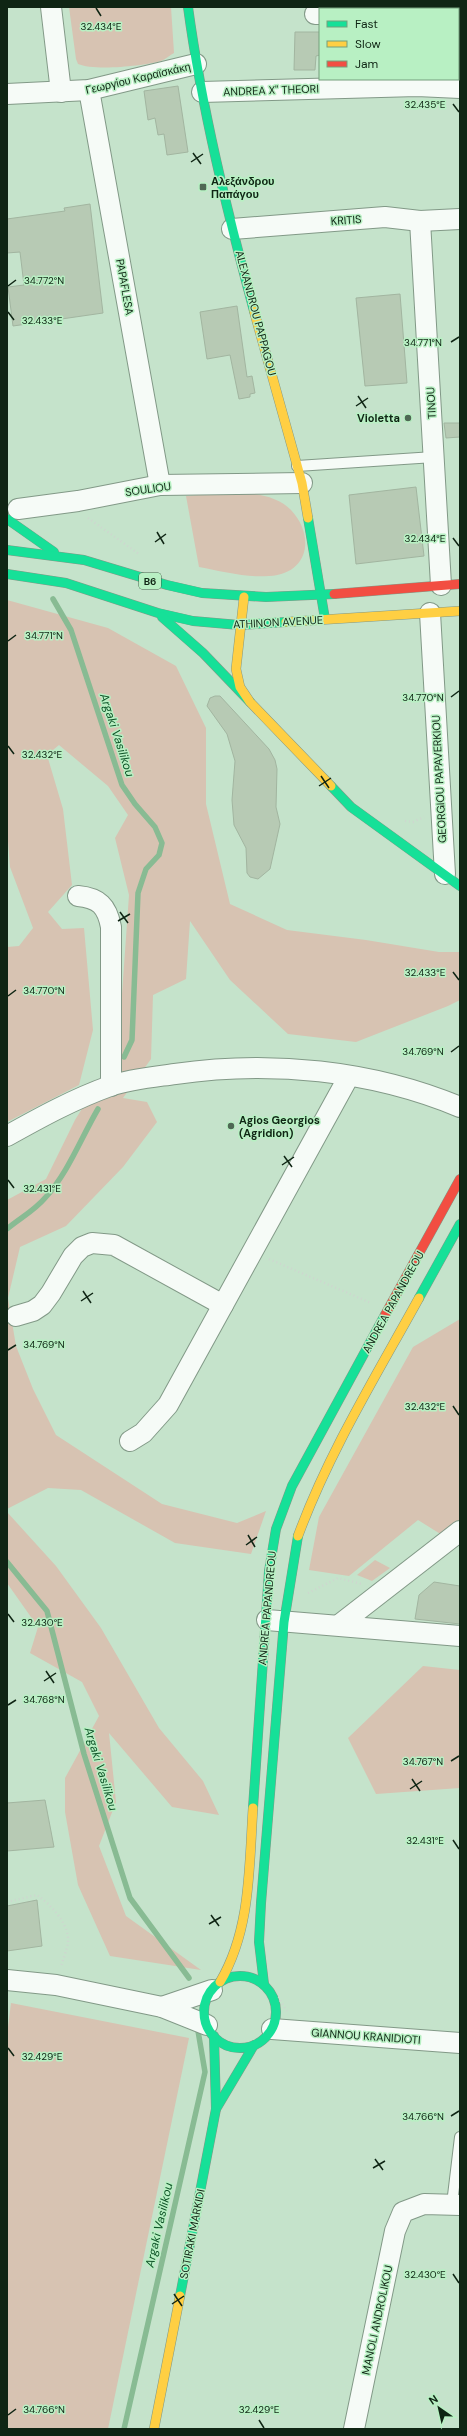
<svg xmlns="http://www.w3.org/2000/svg" width="467" height="2436" font-family="'DM Sans',sans-serif">
<style>
.green{fill:#d7c3b2}
.lines{fill:none;stroke-linecap:round;stroke-linejoin:round}
.stream{stroke:#88bb93;stroke-width:5.5}
.building{fill:#b7cab4;stroke:#a2b5a0}
.lane-casing{stroke:#829987;stroke-width:12}
.street-casing{stroke:#829987;stroke-width:22}
.fast-casing{stroke:#829987;stroke-width:10}
.slow-casing{stroke:#829987;stroke-width:10}
.jam-casing{stroke:#829987;stroke-width:10}
.path{stroke:#ced6cf;stroke-width:2.5;stroke-dasharray:1 3;stroke-linecap:butt}
.lane{stroke:#f6fbf7;stroke-width:10}
.street{stroke:#f6fbf7;stroke-width:20}
.fast{stroke:#16e098;stroke-width:9}
.slow{stroke:#ffcf43;stroke-width:9}
.jam{stroke:#f24e42;stroke-width:9}
.ticks{fill:none;stroke:#0f2514;stroke-width:1.5}
.poi-dot{fill:#4f6854;stroke:#b8f0c3;stroke-width:1.5}
.labels{text-anchor:middle;stroke-width:3;stroke-linejoin:round;paint-order:stroke}
.shield{fill:#b8f0c3;stroke:#426248;stroke-width:1}
.shield-label{font-size:10px;font-weight:bold;fill:#0f2514}
.street-label{font-size:11px;fill:#0f2514;stroke:#b8f0c3}
.poi-label{font-size:11px;font-weight:bold;fill:#0f2514;stroke:#b8f0c3;text-anchor:start}
.water-label{font-size:12px;font-style:italic;fill:#0f5428;stroke:#b8f0c3}
.ticks-label{font-size:10px;text-anchor:middle;fill:#0f2514;stroke:#b8f0c3;stroke-width:3;stroke-linejoin:round;paint-order:stroke}
</style>
<rect width="100%" height="100%" fill="#c5e3cb"/>
<g class="green">
<path d="M69 7H171L174 53C170 55 166 59 161 61 144 66 94 71 78 64L76 59Z"/>
<path d="M231 492C250 492 277 495 291 510 316 537 308 574 269 576 246 578 221 571 199 567L186 496Z"/>
<path d="M7 600 108 628 176 666 206 728V804L230 904 287 930 366 940 439 952H460V1000L448 1006 356 1042 288 1034 230 980 190 921 186 979 153 995 151 1059 123 1098 147 1102 157 1122 123 1167 66 1226 20 1247 8 1298 16 1346 33 1389 56 1435 162 1504 237 1523 266 1511 251 1554 175 1543 81 1490 48 1488 7 1509V1200L46 1179 75 1120 118 1051 129 895 115 838 128 815 108 786 59 745 47 755 63 809 72 885 48 912 62 929 84 928 93 1030 79 1085 7 1122V947L19 946 33 928 10 867 7 828Z"/>
<path d="M460 1319V1519L442 1535 418 1520 349 1576 309 1570 319 1517 413 1347Z"/>
<path d="M7 1512 56 1566 101 1628 159 1728 203 1781 219 1815 172 1807 109 1733 116 1802 99 1846 126 1916 201 1970 110 1956 78 1885 65 1812V1778L99 1716 82 1682 30 1653 38 1627 7 1583Z"/>
<path d="M375 1560 390 1568 372 1581 357 1575Z"/>
<path d="M423 1666 460 1670V1788L376 1794 348 1738Z"/>
<path d="M11 2003 189 2038 108 2429H7V2035Z"/>
</g>
<g class="lines">
<g class="stream">
<path d="M53 599 71 630 122 785 135 804 155 827 162 843 159 855 146 869 138 893 132 1040 124 1057"/>
<path d="M7 1229C20 1218 34 1211 45 1198 68 1173 81 1138 98 1109"/>
<path d="M7 1562 47 1611 84 1754 130 1898 189 1978"/>
<path d="M124 2429 205 2072 197 2025"/>
</g>
</g>
<g class="building">
<path d="M295 32H320V55L316 56 315 70H294Z"/>
<path d="M178 86 188 152 167 155 164 134 158 135 155 118 148 120 144 91Z"/>
<path d="M90 204 103 313 13 326 8 287 24 285 20 252 7 253V219L65 211 64 208Z"/>
<path d="M400 294 407 383 365 386 356 298Z"/>
<path d="M237 306 247 377 252 376 255 393 250 394V397L239 399 230 355 207 359 200 312Z"/>
<path d="M444 423H460V437L446 438Z"/>
<path d="M416 487 424 556 356 564 349 495Z"/>
<path d="M215 696H220L269 749 275 760 277 769 276 807 280 824 270 869 258 879 250 877 247 873 246 848 234 825 232 800 235 761 227 734 207 706 210 698Z"/>
<path d="M434 1582 460 1586V1624L415 1619 419 1595Z"/>
<path d="M45 1800 54 1847 7 1851V1803Z"/>
<path d="M37 1900 42 1946 7 1951V1906Z"/>
</g>
<g class="lines">
<defs>
<g id="lane">
<path d="M297 466 434 457"/>
<path d="M452 2204 460 2137"/>
</g>
<g id="street">
<path d="M51 7 61 92"/>
<path d="M315 14H320"/>
<path d="M458 16H460"/>
<path d="M89 90 160 485"/>
<path d="M202 92 417 86 460 88"/>
<path d="M7 94 89 90 196 64"/>
<path d="M420 221 441 585"/>
<path d="M232 229 385 217 420 221 460 219"/>
<path d="M18 509 78 501 160 485 302 483"/>
<path d="M430 613 445 874"/>
<path d="M78 896C99 898 107 906 111 927V1086"/>
<path d="M7 1136C41 1117 74 1099 110 1086 131 1079 154 1077 175 1074 270 1060 371 1070 460 1107"/>
<path d="M16 1316 33 1311 42 1305 51 1293 73 1256 82 1247 92 1243 114 1245 223 1305"/>
<path d="M130 1441 143 1433 168 1405 349 1076"/>
<path d="M267 1620 460 1636"/>
<path d="M339 1625 460 1531"/>
<path d="M7 1980 56 1985 162 2007 207 2025"/>
<path d="M162 2007 212 1990"/>
<path d="M272 2029 460 2043"/>
<path d="M354 2429 395 2231 403 2212 424 2204 460 2205"/>
</g>
<g id="fast">
<path d="M188 7C202 110 227 211 254 311"/>
<path d="M308 518 325 619"/>
<path d="M7 519 54 552"/>
<path d="M7 550 84 560 167 585 202 593 266 597 334 594"/>
<path d="M7 574 66 583 158 613 193 621 239 625 286 622"/>
<path d="M162 617 203 653 250 702"/>
<path d="M331 786 351 807 460 886"/>
<path d="M419 1298 460 1224"/>
<path d="M253 1808 269 1571 276 1529 292 1486 385 1315"/>
<circle cx="240" cy="2012" r="36"/>
<path d="M264 1984 259 1942 261 1903 284 1622 298 1536"/>
<path d="M216 2109 254 2045"/>
<path d="M180 2296 216 2109 214 2036"/>
</g>
<g id="slow">
<path d="M254 311 302 483 308 518"/>
<path d="M244 597 236 669 240 687 250 702 331 786"/>
<path d="M286 622 460 611"/>
<path d="M298 1536C329 1452 376 1376 419 1298"/>
<path d="M220 1982C251 1930 249 1867 253 1808"/>
<path d="M154 2429 180 2296"/>
</g>
<g id="jam">
<path d="M334 594 460 584"/>
<path d="M385 1315 460 1179"/>
</g>
</defs>
<use href="#lane" class="lane-casing"/>
<use href="#street" class="street-casing"/>
<use href="#fast" class="fast-casing"/>
<use href="#slow" class="slow-casing"/>
<use href="#jam" class="jam-casing"/>
<g class="path">
<path d="M88 518 139 554"/>
<path d="M405 821 413 822 424 817"/>
<path d="M269 1259 371 1303"/>
<path d="M308 1593 338 1578 362 1584"/>
<path d="M7 1902 37 1895C51 1905 69 1923 68 1942 67 1950 63 1959 61 1967"/>
<path d="M278 1997 287 2011"/>
</g>
<use href="#lane" class="lane"/>
<use href="#street" class="street"/>
<use href="#fast" class="fast"/>
<use href="#slow" class="slow"/>
<use href="#jam" class="jam"/>
</g>
<path class="ticks" d="M96 8 101 16M453 104 459 112M193 153 201 164M191 162 203 154M8 286 16 280M8 312 14 320M451 342 459 337M358 396 366 408M356 406 368 398M157 532 164 544M453 538 459 546M155 542 166 534M8 641 16 635M451 697 459 691M8 746 14 754M321 776 329 788M319 786 331 778M120 912 128 923M118 921 130 914M453 972 459 980M8 996 16 990M451 1052 459 1046M284 1156 292 1167M282 1165 294 1157M8 1180 14 1188M83 1291 91 1303M81 1301 93 1293M8 1350 16 1345M453 1406 459 1415M248 1535 255 1547M246 1545 257 1537M8 1614 14 1622M46 1671 54 1683M44 1681 56 1673M8 1705 16 1700M451 1761 459 1756M412 1779 420 1791M410 1789 422 1781M453 1840 459 1849M211 1915 219 1926M209 1924 221 1917M8 2048 14 2056M451 2116 459 2111M375 2159 383 2170M373 2168 385 2161M453 2274 459 2283M174 2294 182 2306M172 2304 184 2296M8 2415 16 2409M259 2420 264 2428"/>
<g class="poi-dot">
<rect x="199" y="183" width="8" height="8" rx="2"/>
<circle cx="408" cy="418" r="4"/>
<circle cx="231" cy="1126" r="4"/>
</g>
<g class="labels">
<rect class="shield" x="139" y="573" width="22" height="16" rx="3"/>
<g class="shield-label">
<text x="150" y="585">B6</text>
</g>
<g class="street-label">
<text transform="translate(138 78) rotate(-13)" y="4">Γεωργίου Καραϊσκάκη</text>
<text transform="translate(271 90) rotate(-2)" y="4">ANDREA X" THEORI</text>
<text transform="translate(346 220) rotate(-4)" y="4">KRITIS</text>
<text transform="translate(125 287) rotate(80)" y="4">PAPAFLESA</text>
<text transform="translate(256 313) rotate(75)" y="4">ALEXANDROU PAPPAGOU</text>
<text transform="translate(431 403) rotate(-93)" y="4">TINOU</text>
<text transform="translate(148 489) rotate(-8)" y="4">SOULIOU</text>
<text transform="translate(278 622) rotate(-3)" y="4">ATHINON AVENUE</text>
<text transform="translate(439 779) rotate(-93)" y="4">GEORGIOU PAPAVERKIOU</text>
<text transform="translate(393 1302) rotate(-61)" y="4">ANDREA PAPANDREOU</text>
<text transform="translate(267 1608) rotate(-85)" y="4">ANDREA PAPANDREOU</text>
<text transform="translate(366 2036) rotate(4)" y="4">GIANNOU KRANIDIOTI</text>
<text transform="translate(192 2234) rotate(-79)" y="4">SOTIRAKI MARKIDI</text>
<text transform="translate(377 2320) rotate(-78)" y="4">MANOLI ANDROLIKOU</text>
</g>
<g class="poi-label">
<text x="211" y="185">Αλεξάνδρου<tspan x="211" dy="13">Παπάγου</tspan></text>
<text x="400" y="422" text-anchor="end">Violetta</text>
<text x="239" y="1124">Agios Georgios<tspan x="239" dy="13">(Agridion)</tspan></text>
</g>
<g class="water-label">
<text transform="translate(117 735) rotate(72)" y="4">Argaki Vasilikou</text>
<text transform="translate(101 1769) rotate(73)" y="4">Argaki Vasilikou</text>
<text transform="translate(159 2225) rotate(-77)" y="4">Argaki Vasilikou</text>
</g>
</g>
<g class="ticks-label">
<text x="101" y="30">32.434°E</text>
<text x="425" y="108">32.435°E</text>
<text x="44" y="284">34.772°N</text>
<text x="42" y="324">32.433°E</text>
<text x="423" y="346">34.771°N</text>
<text x="425" y="542">32.434°E</text>
<text x="44" y="639">34.771°N</text>
<text x="423" y="701">34.770°N</text>
<text x="42" y="758">32.432°E</text>
<text x="425" y="976">32.433°E</text>
<text x="44" y="994">34.770°N</text>
<text x="423" y="1055">34.769°N</text>
<text x="42" y="1192">32.431°E</text>
<text x="44" y="1348">34.769°N</text>
<text x="425" y="1410">32.432°E</text>
<text x="42" y="1626">32.430°E</text>
<text x="44" y="1703">34.768°N</text>
<text x="423" y="1765">34.767°N</text>
<text x="425" y="1844">32.431°E</text>
<text x="42" y="2060">32.429°E</text>
<text x="423" y="2120">34.766°N</text>
<text x="425" y="2278">32.430°E</text>
<text x="44" y="2413">34.766°N</text>
<text x="259" y="2413">32.429°E</text>
</g>
<rect width="467" height="2436" fill="none" stroke="#0f2514" stroke-width="16"/>
<rect x="319" y="8" width="140" height="72" fill="#b8f0c3" stroke="#749f7d"/>
<rect x="327" y="21" width="20" height="6" fill="#16e098" stroke="#749f7d"/>
<text x="355" y="28" font-size="12" fill="#0f2514">Fast</text>
<rect x="327" y="41" width="20" height="6" fill="#ffcf43" stroke="#749f7d"/>
<text x="355" y="48" font-size="12" fill="#0f2514">Slow</text>
<rect x="327" y="61" width="20" height="6" fill="#f24e42" stroke="#749f7d"/>
<text x="355" y="68" font-size="12" fill="#0f2514">Jam</text>
<g transform="translate(439 2408) rotate(326)" stroke="#b8f0c3" stroke-width="3" paint-order="stroke">
<path d="M0-3L7 15L0 10L-7 15Z" fill="#0f2514"/>
<text y="-6" font-size="11" font-weight="bold" text-anchor="middle" fill="#0f2514">N</text>
</g>
</svg>
